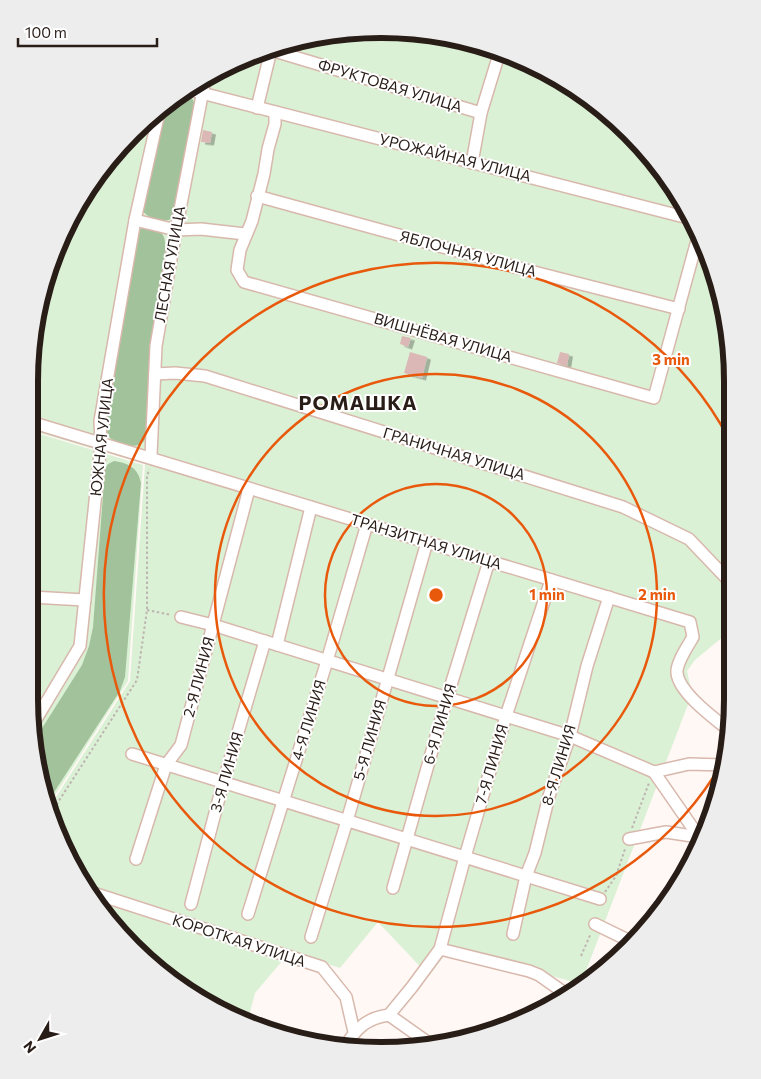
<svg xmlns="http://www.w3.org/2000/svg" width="761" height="1079" font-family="Commissioner,sans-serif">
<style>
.green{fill:#dbf1d5}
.forest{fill:#a2c29b}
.building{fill:#dbb8b6;filter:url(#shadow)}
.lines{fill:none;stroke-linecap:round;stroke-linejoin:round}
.minor-casing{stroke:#d8b8ac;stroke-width:14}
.path{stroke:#bdb5b1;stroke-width:2;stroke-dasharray:2.5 2.5;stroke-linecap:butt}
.minor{stroke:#fff;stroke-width:11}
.ring{fill:none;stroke:#e8590c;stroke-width:2.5}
.labels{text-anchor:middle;stroke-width:4;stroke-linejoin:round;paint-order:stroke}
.street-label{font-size:15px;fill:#291d18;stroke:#fff}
.district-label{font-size:20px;font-weight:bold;letter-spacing:1px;fill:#291d18;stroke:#fff}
.rim{fill:none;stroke:#291d18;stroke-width:6}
.centre{fill:#e8590c;stroke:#fff;stroke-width:2.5}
.ring-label{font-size:15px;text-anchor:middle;font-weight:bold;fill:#e8590c;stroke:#fff;stroke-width:4;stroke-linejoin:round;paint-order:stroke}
</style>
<defs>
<filter id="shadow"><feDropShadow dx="4" dy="2.5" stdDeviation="0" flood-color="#0004"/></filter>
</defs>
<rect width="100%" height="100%" fill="#fff8f5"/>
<g class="green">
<path d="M403 29 471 41 536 65 594 101 645 148 696 225 729 334 731 630 695 660 687 671 692 694 581 984 450 948 429 976 378 922 340 968 84 886 49 808 130 681 145 464 33 431 36 312 76 204 148 116 204 76 267 48 334 32Z"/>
<path d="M33 432 143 465 128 681 48 806 41 790 29 698Z"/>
<path d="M88 894 289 953 255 993 247 1024 246 1023 149 963Z"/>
</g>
<g class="forest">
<path d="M181 93C190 95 193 97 195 106L174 216 169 220C157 221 149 219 142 210L164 105Z"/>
<path d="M144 228C164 231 166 233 165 254 160 288 153 322 150 357 147 379 153 417 146 437 143 447 132 447 124 444 114 441 108 439 104 429L139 229Z"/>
<path d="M114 461C129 463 138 468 141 483L125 677 120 691 47 803 41 790 34 741 82 665 89 646 93 627 105 469 108 464Z"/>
</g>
<g class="building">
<path d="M203 130 212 132 210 143 201 142Z"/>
<path d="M402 336 411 338 408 347 400 344Z"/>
<path d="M410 352 427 357 422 378 404 373Z"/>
<path d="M560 352 569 354 567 366 557 363Z"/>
</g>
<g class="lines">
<defs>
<g id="minor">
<path d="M271 50 481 113"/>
<path d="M186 89 692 219"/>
<path d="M257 108 272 46"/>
<path d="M275 112V124L268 149 264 174 252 221 240 250 237 270 244 282 654 398 699 233"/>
<path d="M472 163 481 113 500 51"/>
<path d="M257 196 530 271 679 309"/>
<path d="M135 220 176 230 201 229 245 234"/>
<path d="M155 374 175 373 205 376 623 507 689 539 731 583"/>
<path d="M34 423 690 622 693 637C688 646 676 663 677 673 679 693 715 719 730 731"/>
<path d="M151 455 156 346 176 230 206 75"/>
<path d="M31 597 85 600"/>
<path d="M181 617 213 625 570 736 654 772 689 764 724 765"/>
<path d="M277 645 311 507"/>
<path d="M32 726 80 646 101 444 100 421 135 220 160 108"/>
<path d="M132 754 600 899"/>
<path d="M654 772 699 837 702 838"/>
<path d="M629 839 666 832 699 837"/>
<path d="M136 859 166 765 181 745 249 489"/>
<path d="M393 888 447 698 489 561"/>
<path d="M87 891 322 967 346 997 354 1032"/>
<path d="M191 904 223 783 265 641"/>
<path d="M248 914 327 661 367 524"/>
<path d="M595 924 632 942"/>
<path d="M513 934 526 876 535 853 549 796 570 736 587 666 609 597"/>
<path d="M311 937 347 821 427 542"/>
<path d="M440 949 465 857 506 716 551 580"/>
<path d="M389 1015 430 1044"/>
<path d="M345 1047C356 1028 367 1018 389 1015L412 987 440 949 529 971 539 975 566 994"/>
</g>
</defs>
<use href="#minor" class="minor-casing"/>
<g class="path">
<path d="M147 610 171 615"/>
<path d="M51 813 137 680 147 610V477L149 469"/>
<path d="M632 828 649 783"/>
<path d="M605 892 616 876 625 849"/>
<path d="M581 956 591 933"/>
</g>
<use href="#minor" class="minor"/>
</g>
<g class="ring">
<circle cx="436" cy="595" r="111"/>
<circle cx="436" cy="595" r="221"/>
<path d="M725 758A332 332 0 1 1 729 439"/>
</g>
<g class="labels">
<g class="street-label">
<text transform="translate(390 86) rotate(17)" y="5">ФРУКТОВАЯ УЛИЦА</text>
<text transform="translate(455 158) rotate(14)" y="5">УРОЖАЙНАЯ УЛИЦА</text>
<text transform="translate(468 254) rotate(15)" y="5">ЯБЛОЧНАЯ УЛИЦА</text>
<text transform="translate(170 264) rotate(-80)" y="5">ЛЕСНАЯ УЛИЦА</text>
<text transform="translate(443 338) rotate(16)" y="5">ВИШНЁВАЯ УЛИЦА</text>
<text transform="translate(102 437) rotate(-84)" y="5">ЮЖНАЯ УЛИЦА</text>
<text transform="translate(454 454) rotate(17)" y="5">ГРАНИЧНАЯ УЛИЦА</text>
<text transform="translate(426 542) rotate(17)" y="5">ТРАНЗИТНАЯ УЛИЦА</text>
<text transform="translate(199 677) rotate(-75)" y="5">2-Я ЛИНИЯ</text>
<text transform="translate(309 720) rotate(-73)" y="5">4-Я ЛИНИЯ</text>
<text transform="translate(440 724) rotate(-74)" y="5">6-Я ЛИНИЯ</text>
<text transform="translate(370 740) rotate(-74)" y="5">5-Я ЛИНИЯ</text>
<text transform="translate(492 764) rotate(-74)" y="5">7-Я ЛИНИЯ</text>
<text transform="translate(559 765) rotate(-73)" y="5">8-Я ЛИНИЯ</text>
<text transform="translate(227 772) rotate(-74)" y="5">3-Я ЛИНИЯ</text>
<text transform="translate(239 941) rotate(18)" y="5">КОРОТКАЯ УЛИЦА</text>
</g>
<g class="district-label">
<text x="358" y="410">РОМАШКА</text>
</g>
</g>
<path d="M0 0H761V1079H0ZM381 38H381A343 343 0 0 1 724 381V699A343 343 0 0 1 381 1042H381A343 343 0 0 1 38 699V381A343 343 0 0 1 381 38Z" fill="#eeeded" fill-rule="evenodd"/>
<path class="rim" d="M381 38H381A343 343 0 0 1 724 381V699A343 343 0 0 1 381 1042H381A343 343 0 0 1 38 699V381A343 343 0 0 1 381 38Z"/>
<circle cx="436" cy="595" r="8" class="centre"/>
<g class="ring-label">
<text x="671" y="365">3 min</text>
<text x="547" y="600">1 min</text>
<text x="657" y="600">2 min</text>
</g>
<g transform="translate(40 1039) rotate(231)" stroke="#ffffff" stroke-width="4" paint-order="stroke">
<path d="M0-4L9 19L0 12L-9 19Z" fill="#291d18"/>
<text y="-8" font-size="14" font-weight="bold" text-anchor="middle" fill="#291d18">N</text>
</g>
<path d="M18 38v8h139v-8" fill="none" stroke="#291d18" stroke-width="2.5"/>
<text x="25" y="38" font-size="15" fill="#291d18" stroke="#ffffff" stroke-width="4" paint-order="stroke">100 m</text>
</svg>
